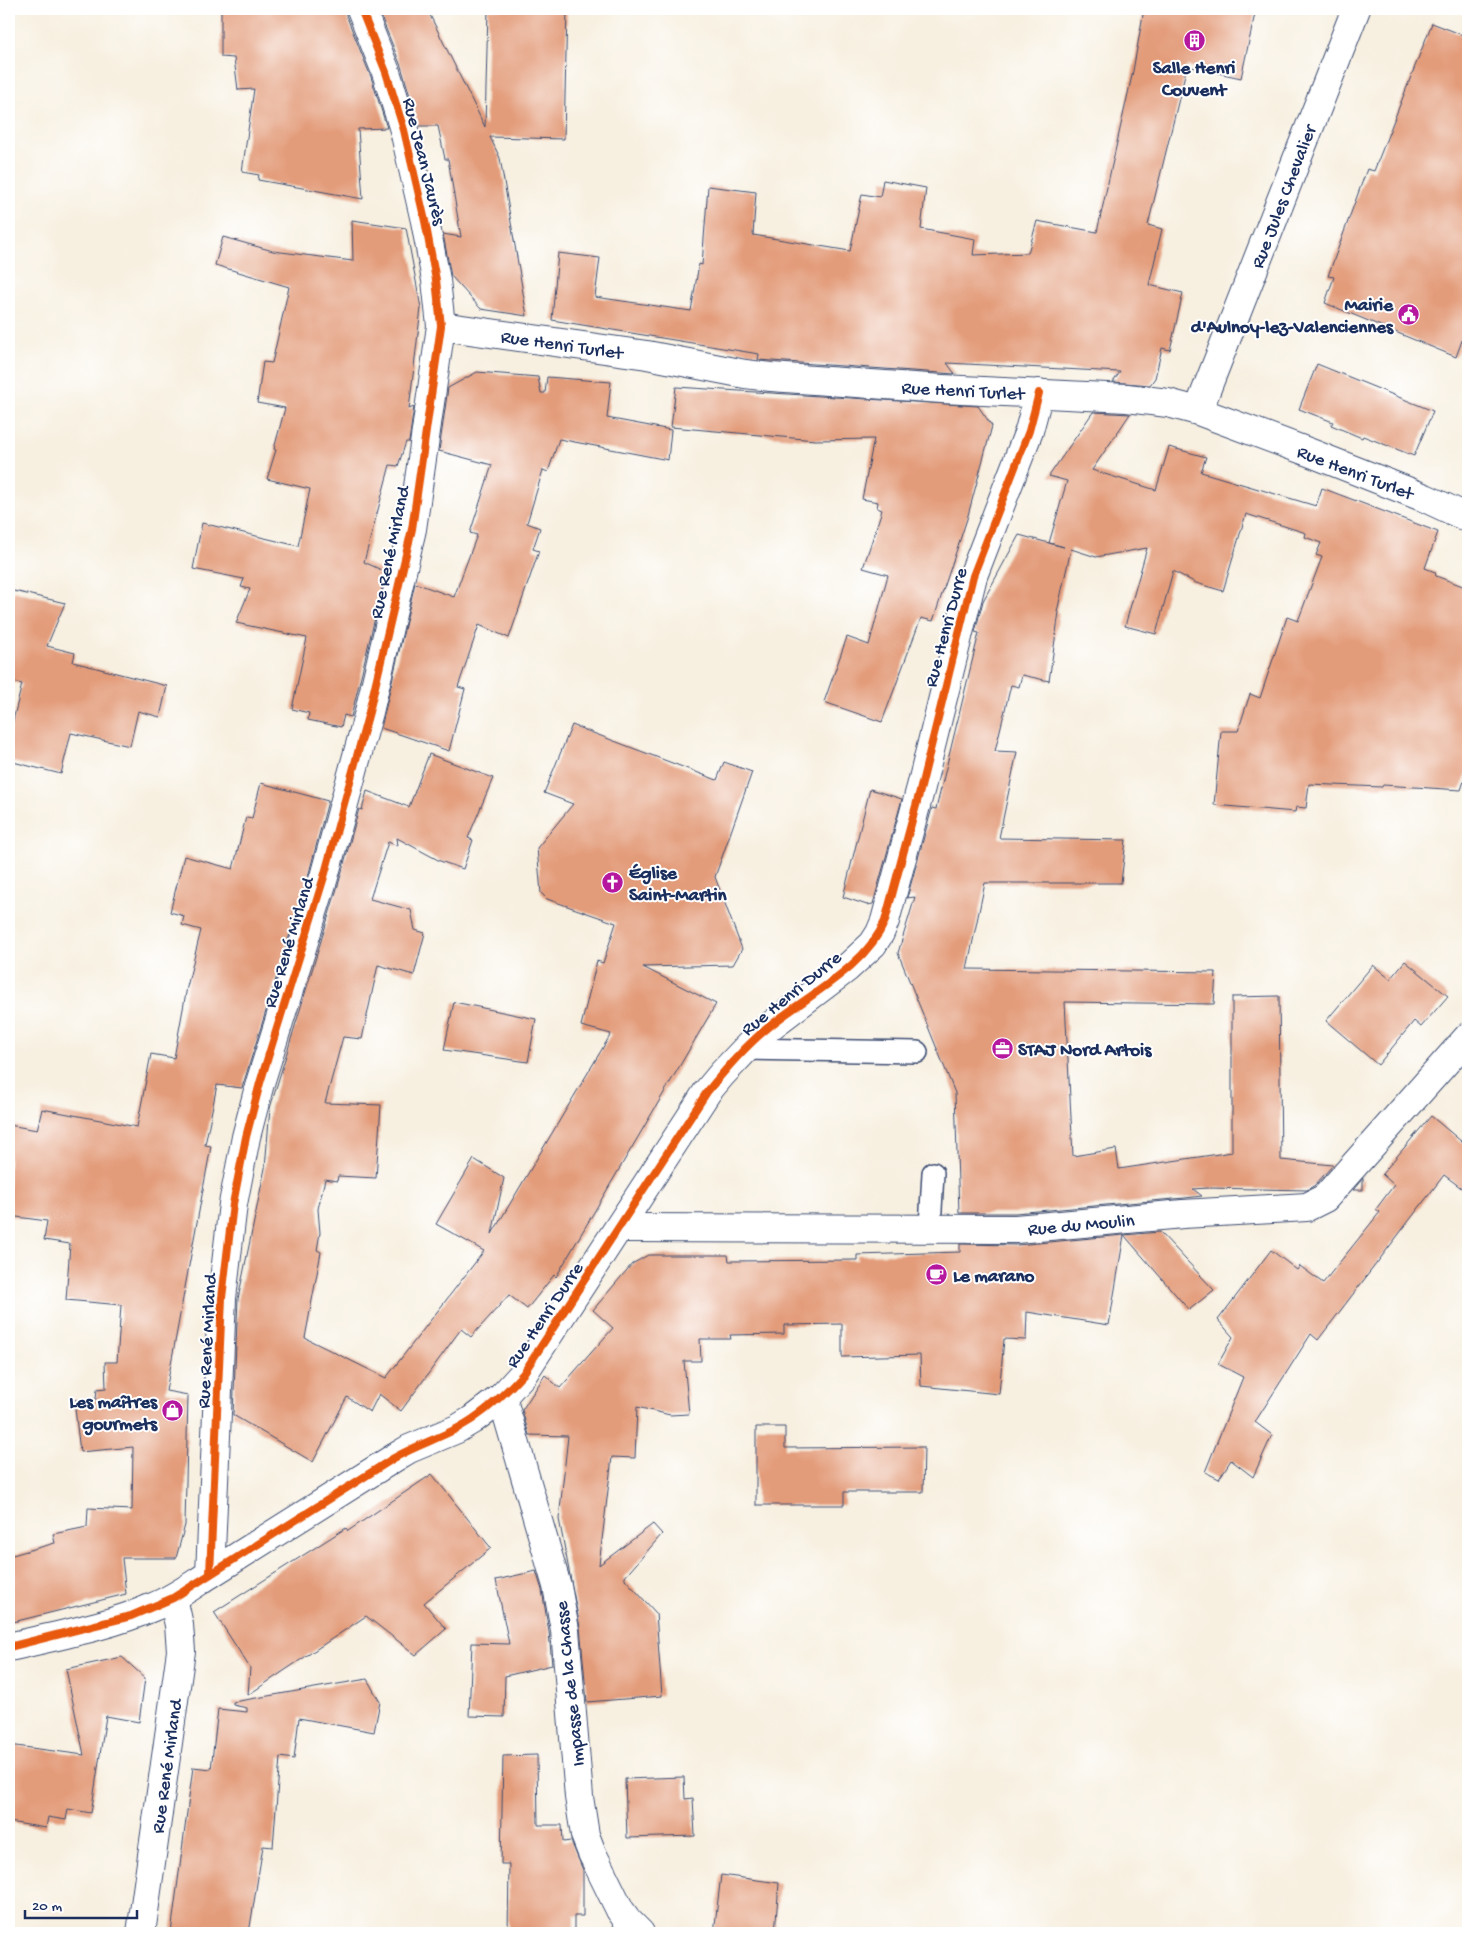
<svg xmlns="http://www.w3.org/2000/svg" width="1477" height="1942" font-family="'Gochi Hand',sans-serif">
<style>
.building{fill:#e39c7a}
.lines{fill:none;stroke-linecap:round;stroke-linejoin:round}
.service-casing{stroke:#3c4c71;stroke-width:24}
.minor-casing{stroke:#3c4c71;stroke-width:30}
.tertiary-casing{stroke:#3c4c71;stroke-width:30}
.service{stroke:#fff;stroke-width:21}
.minor{stroke:#fff;stroke-width:28}
.tertiary{stroke:#fff;stroke-width:28}
.cycleway-casing{stroke:#fff;stroke-width:11}
.cycleway{stroke:#e8590c;stroke-width:8}
.labels{text-anchor:middle;stroke-width:4;stroke-linejoin:round;paint-order:stroke}
.poi-label{font-size:19px;font-weight:bold;fill:#1b2f5e;stroke:#fff;text-anchor:start}
.street-label{font-size:19px;fill:#1b2f5e;stroke:#fff}
</style>
<rect width="100%" height="100%" fill="#fff"/>
<filter id="ink" filterUnits="userSpaceOnUse"><feTurbulence type="fractalNoise" baseFrequency=".02" numOctaves="2"/><feDisplacementMap in="SourceGraphic" scale="10" xChannelSelector="R" yChannelSelector="G"/><feConvolveMatrix kernelMatrix="1 2 1 2 8 2 1 2 1" color-interpolation-filters="sRGB"/></filter>
<filter id="wash" filterUnits="userSpaceOnUse"><feTurbulence type="fractalNoise" baseFrequency=".0096" numOctaves="4" result="noise"/><feDisplacementMap in="SourceGraphic" scale="20" xChannelSelector="R" yChannelSelector="G"/><feGaussianBlur stdDeviation="1.12" result="paint"/><feColorMatrix in="noise" values="0 0 0 0 0 0 0 0 0 0 0 0 0 0 0 0 0 1.4 0 .05"/><feComposite in="paint" operator="in"/></filter>
<g filter="url(#wash)">
<rect width="100%" height="100%" fill="#f7efdf"/>
<g id="blocks">
<g class="building">
<path d="M221 9H346V15L371 77 387 128 358 129 363 199 258 180 259 175 242 172 254 89 238 90 234 58 221 57Z"/>
<path d="M378 9H427L485 127 488 9H567L564 139 490 137 500 158 527 316 481 309 451 276 443 234 461 237 448 159H445L438 126H419L401 66Z"/>
<path d="M1144 9H1256L1241 78 1187 66 1148 225 1162 229 1149 285 1183 293 1170 350 1162 348 1155 378 1150 385 1113 382 1120 372 947 363 955 374 772 361 758 360 759 354 552 320 558 253 600 258 595 297 691 311 699 264 702 265 708 186 756 192 753 235 850 251 862 194 880 197 883 180 926 188 921 229 975 239 973 255 1028 253 1037 221 1097 232 1133 71Z"/>
<path d="M1432 23 1468 37V324L1456 357 1325 303 1334 277 1328 276 1367 169 1374 171Z"/>
<path d="M352 220 406 228 421 308 409 409 414 407 409 442H406L398 466 390 465 364 562 386 572 351 717 344 715 341 727 308 720 309 713 292 709 307 638 236 623 250 589 241 587 244 579 193 569 202 523 298 546 310 489 267 479 276 450 274 449 285 408 257 403 263 362 272 363 289 287 215 265 223 237 273 251 353 261Z"/>
<path d="M1317 364 1433 411 1414 456 1363 436 1362 438 1331 425 1333 422 1299 409Z"/>
<path d="M477 372 538 377 541 393H545L547 377 611 382 607 418 671 430 668 460 559 439 548 472 543 470 527 523 540 528 533 549 539 551 509 638 479 625 458 687 465 689 449 751 381 728 415 583 454 597 477 535 470 533 492 465 439 451 448 388Z"/>
<path d="M676 387 978 406 992 426 967 519 933 621 921 618 882 722 824 702 847 637 869 645 888 575 863 568 882 510 877 508 878 502 862 499 874 439 815 440 671 427Z"/>
<path d="M1093 412 1130 414 1092 470 1156 490 1169 447 1206 457 1201 472 1316 506 1322 488 1438 532 1425 568 1435 572 1436 576 1468 588V769L1461 790 1383 785 1382 787 1309 784 1306 808 1296 807 1295 812 1214 805 1221 731H1238L1250 694 1260 698 1287 617 1298 621 1322 557 1316 555 1321 543 1305 537 1306 533 1246 514 1223 591 1196 583 1173 571 1156 634 1125 626 1147 548 1096 557 1071 549 1057 612H1059L1049 681 1022 675 1019 687 1011 685 995 751 1017 752 999 838 1126 840 1121 883H985L967 969 1216 972 1214 1004 1065 1002 1073 1156 1116 1149 1119 1169 1232 1152V997L1279 996 1281 1160 1333 1165 1315 1185 1307 1190 1208 1188 1193 1189 1202 1196 1185 1198 1015 1213H959L955 1093 898 953 915 897 907 898 932 808 936 809 979 633 975 632 983 601 1019 535 1064 547 1049 543 1067 481 1049 476Z"/>
<path d="M14 591 65 603 47 646 75 653 73 662 167 686 160 717 138 711 130 746 71 733 61 774 9 761V737L22 684 9 681V595L13 596Z"/>
<path d="M572 725 717 780 724 762 752 772 715 877 742 949 733 965 643 967 716 1004 556 1277 554 1275 527 1309 509 1295 471 1337 461 1329 401 1411 379 1394 370 1412 347 1397 313 1462 233 1415 238 1299 265 1168 270 1108 339 882 359 809 362 810 367 791 409 807 429 754 493 778 468 838 473 840 463 869 440 861 397 838 398 846 388 842 370 899 411 910 415 930 425 933 414 975 378 965 362 1039 343 1037 325 1103 381 1105 376 1178 338 1176 337 1181 325 1179 318 1209 320 1233 317 1250 321 1252 305 1338 386 1378 484 1251 436 1224 474 1159 504 1178 492 1234 611 1034 581 1026 597 961 603 963 616 923 547 899 541 893 537 848 573 804 544 793Z"/>
<path d="M261 783 328 801 309 873 242 1088 217 1085 205 1145 211 1146 166 1391 188 1395 185 1525 176 1558H122L126 1594 9 1623V1556L55 1543 53 1534 87 1527 88 1508 132 1510 133 1447 80 1452 74 1400 96 1399 97 1389 106 1388 105 1362H117L121 1305 66 1300 70 1244 44 1240 47 1221 9 1216V1125L37 1130 42 1109 137 1127 151 1054 174 1058 187 987 201 930 182 925 184 916 170 912 184 856 233 869 246 817 252 818Z"/>
<path d="M870 789 902 799 873 904 867 905 843 897Z"/>
<path d="M1405 961 1448 996 1421 1027 1414 1021 1378 1065 1326 1021 1373 965 1390 979Z"/>
<path d="M454 1002 536 1019 528 1062 444 1050Z"/>
<path d="M1431 1116 1468 1147V1193L1444 1175 1318 1340 1311 1334 1255 1422 1272 1435 1253 1477 1231 1460 1219 1479 1205 1472 1243 1377 1218 1364 1233 1337 1218 1320 1271 1250 1297 1270 1300 1266 1323 1283 1380 1212 1376 1209 1394 1185 1382 1174Z"/>
<path d="M1363 1178V1190H1353Z"/>
<path d="M1160 1232 1214 1290 1189 1310 1124 1235Z"/>
<path d="M1124 1235 1109 1325 1027 1312 1026 1340 1004 1339 999 1394 921 1386 920 1355 842 1357V1324L784 1325V1334L730 1335 731 1339H700L701 1361H684L689 1414 670 1415 637 1407 635 1458 612 1457 599 1565 653 1524 662 1534 624 1578 656 1613 662 1696 587 1702 580 1627 559 1519 568 1436 529 1435 522 1410 545 1375 560 1388 613 1328 593 1310 632 1264 648 1255H728L729 1261 857 1260V1255L960 1252V1244L1017 1245Z"/>
<path d="M756 1427H785V1448L924 1447 923 1492H844V1505H756Z"/>
<path d="M432 1474 491 1548 424 1603 446 1629 416 1655 366 1616 248 1695 250 1668 214 1612 346 1528 348 1531Z"/>
<path d="M536 1571 542 1590 549 1632 552 1665 505 1676 504 1717 469 1716 472 1643 509 1644 496 1580Z"/>
<path d="M122 1657 145 1678 139 1722 106 1716 91 1813 68 1809 66 1820 48 1817 46 1828 9 1822V1745L84 1755 66 1669Z"/>
<path d="M367 1679 380 1702 374 1732 299 1718 294 1759 280 1757 273 1847 263 1846 249 1933H171L193 1767 211 1769 218 1709 247 1712V1708L233 1705V1702Z"/>
<path d="M537 1755 538 1825H562L563 1842 571 1841 583 1870V1916H574V1933H508L509 1864H501L503 1756Z"/>
<path d="M684 1777 685 1799 693 1798 695 1836 627 1838 625 1779Z"/>
<path d="M721 1875 779 1883 775 1933H714Z"/>
</g>
</g>
</g>
<g filter="url(#ink)">
<use href="#blocks" fill-opacity="0" stroke="#3c4c71" stroke-width="1"/>
<g class="lines">
<defs>
<g id="service">
<path d="M745 1049 917 1052"/>
<path d="M930 1228 933 1173"/>
</g>
<g id="minor">
<path d="M441 326 647 355 745 374 771 377 942 389 1127 398 1168 403 1198 411 1311 453 1425 498 1468 518"/>
<path d="M1198 411 1356 9"/>
<path d="M620 1228 1016 1229 1183 1214 1307 1207 1325 1198 1468 1037"/>
<path d="M502 1397 557 1586 565 1630 579 1797 585 1835 592 1853 620 1910 628 1921 640 1933"/>
<path d="M210 1574 394 1458 409 1449 457 1429 472 1420 502 1397 523 1374 707 1092 722 1074 760 1034 847 968 873 944 880 933 885 921 921 787 973 576 1029 431 1039 393"/>
<path d="M141 1933 181 1651 179 1625 173 1598"/>
</g>
<path id="tertiary" d="M9 1647C55 1636 110 1626 153 1607 174 1599 191 1586 210 1574L222 1298 233 1204 246 1137 260 1083 324 877 369 712 412 529 441 326 436 280 425 221 404 130 386 72 361 9"/>
</defs>
<use href="#service" class="service-casing"/>
<use href="#minor" class="minor-casing"/>
<use href="#tertiary" class="tertiary-casing"/>
<use href="#service" class="service"/>
<use href="#minor" class="minor"/>
<use href="#tertiary" class="tertiary"/>
<defs>
<g id="cycleway">
<path d="M210 1574 222 1298 233 1204 246 1137 260 1083 324 877 369 712 412 529 441 326 436 280 425 221 404 130 386 72 361 9"/>
<path d="M9 1647 131 1616 173 1598 394 1458C415 1446 437 1439 458 1428 482 1415 504 1395 523 1374L707 1092C726 1069 746 1045 770 1026 808 995 866 967 885 921L921 787 973 576 1029 431 1039 393"/>
</g>
</defs>
<use href="#cycleway" class="cycleway-casing"/>
<use href="#cycleway" class="cycleway"/>
</g>
</g>
<defs>
<symbol id="building-disc" viewBox="-11 -11 22 22"><circle r="9.5" fill="#b5179e" stroke="#fff"/><path d="M-4-6H4V6H1V3H-1V6H-4ZM-2.5-4.3h1.7v1.8h-1.7ZM.8-4.3h1.7v1.8H.8ZM-2.5-1h1.7V.8h-1.7ZM.8-1h1.7V.8H.8Z" fill="#fff"/></symbol>
<symbol id="civic-disc" viewBox="-11 -11 22 22"><circle r="9.5" fill="#b5179e" stroke="#fff"/><path d="M-.6-6.5H3V-4.5H.6V-3L4-1V1h2V6H-6V1h2V-1L-.6-3ZM-1.2 2.5V6h2.4V2.5Z" fill="#fff"/></symbol>
<symbol id="church-disc" viewBox="-11 -11 22 22"><circle r="9.5" fill="#b5179e" stroke="#fff"/><path d="M-1.2-6h2.4v3.5h3.3v2.4h-3.3V6h-2.4V-.1h-3.3v-2.4h3.3Z" fill="#fff"/></symbol>
<symbol id="office-disc" viewBox="-11 -11 22 22"><circle r="9.5" fill="#b5179e" stroke="#fff"/><path d="M-6-3h4V-5.5h4V-3h4V5H-6ZM-1-4.5V-3h2v-1.5ZM-6 0V1H6V0Z" fill="#fff"/></symbol>
<symbol id="cafe-disc" viewBox="-11 -11 22 22"><circle r="9.5" fill="#b5179e" stroke="#fff"/><path d="M-5.5-4.5H6V0H3Q3 3.5 0 3.5H-2.5Q-5.5 3.5-5.5 0ZM3-3.2v2h1.7v-2ZM-6 4.5H4V6H-6Z" fill="#fff"/></symbol>
<symbol id="shop-disc" viewBox="-11 -11 22 22"><circle r="9.5" fill="#b5179e" stroke="#fff"/><path d="M-5-2.5h2.3a2.7 3.5 0 0 1 5.4 0H5L5.5 6h-11ZM-1.5-2.5h3a1.5 2.3 0 0 0-3 0Z" fill="#fff"/></symbol>
</defs>
<g fill-rule="evenodd">
<use href="#building-disc" x="1182" y="28" width="25" height="25"/>
<use href="#civic-disc" x="1396" y="302" width="25" height="25"/>
<use href="#church-disc" x="600" y="870" width="25" height="25"/>
<use href="#office-disc" x="990" y="1036" width="25" height="25"/>
<use href="#cafe-disc" x="924" y="1262" width="25" height="25"/>
<use href="#shop-disc" x="160" y="1398" width="25" height="25"/>
</g>
<g class="labels">
<g class="poi-label">
<text x="1194" y="73" text-anchor="middle">Salle Henri<tspan x="1194" dy="22">Couvent</tspan></text>
<text x="1393" y="310" text-anchor="end">Mairie<tspan x="1393" dy="22">d'Aulnoy-lez-Valenciennes</tspan></text>
<text x="629" y="878">Église<tspan x="629" dy="22">Saint-Martin</tspan></text>
<text x="1018" y="1055">STAJ Nord Artois</text>
<text x="953" y="1281">Le marano</text>
<text x="157" y="1407" text-anchor="end">Les maîtres<tspan x="157" dy="22">gourmets</tspan></text>
</g>
<g class="street-label">
<text transform="translate(426 161) rotate(76)" y="7">Rue Jean Jaurès</text>
<text transform="translate(1282 196) rotate(-69)" y="7">Rue Jules Chevalier</text>
<text transform="translate(562 343) rotate(8)" y="7">Rue Henri Turlet</text>
<text transform="translate(963 389) rotate(3)" y="7">Rue Henri Turlet</text>
<text transform="translate(1356 471) rotate(21)" y="7">Rue Henri Turlet</text>
<text transform="translate(388 552) rotate(-78)" y="7">Rue René Mirland</text>
<text transform="translate(944 627) rotate(-75)" y="7">Rue Henri Durre</text>
<text transform="translate(287 942) rotate(-73)" y="7">Rue René Mirland</text>
<text transform="translate(790 992) rotate(-39)" y="7">Rue Henri Durre</text>
<text transform="translate(1081 1223) rotate(-5)" y="7">Rue du Moulin</text>
<text transform="translate(543 1314) rotate(-56)" y="7">Rue Henri Durre</text>
<text transform="translate(205 1341) rotate(-87)" y="7">Rue René Mirland</text>
<text transform="translate(568 1684) rotate(-96)" y="7">Impasse de la Chasse</text>
<text transform="translate(165 1766) rotate(-82)" y="7">Rue René Mirland</text>
</g>
</g>
<rect width="1477" height="1942" fill="none" stroke="#fff" stroke-width="30"/>
<path d="M25 1910v8h112v-8" fill="none" stroke="#1b2f5e" stroke-width="2.5"/>
<text x="32" y="1910" font-size="15" fill="#1b2f5e" stroke="#ffffff" stroke-width="4" paint-order="stroke">20 m</text>
</svg>
